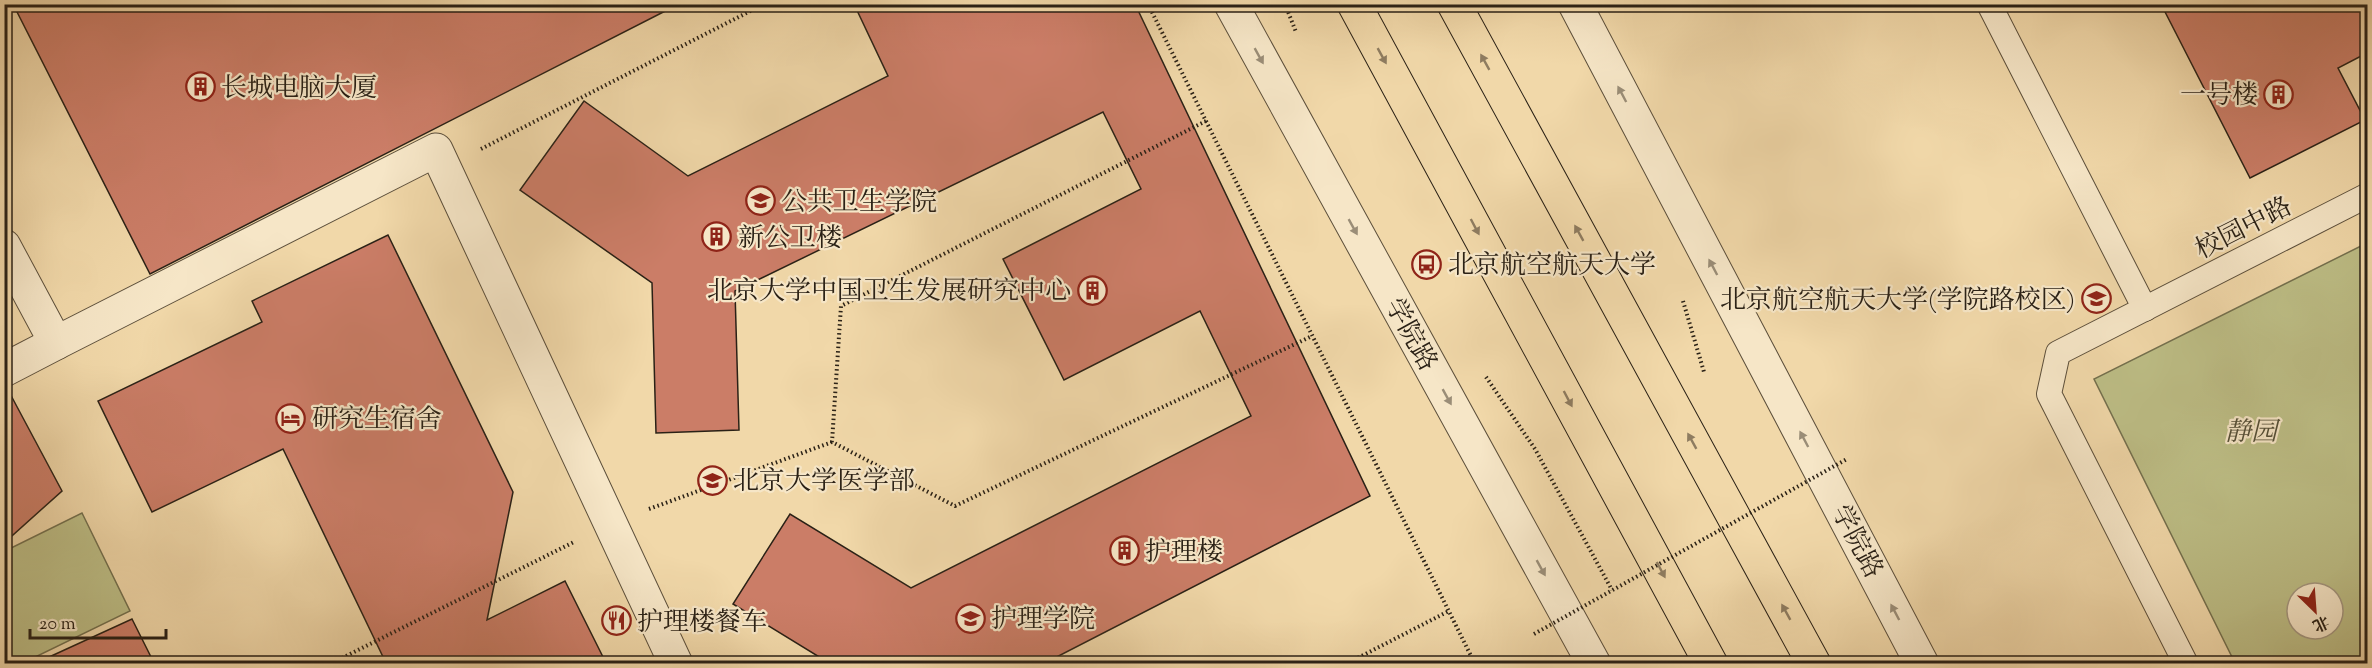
<svg xmlns="http://www.w3.org/2000/svg" width="2372" height="668" font-family="'Sorts Mill Goudy','Noto Serif SC',serif">
<style>
.green{fill:#bdbe86;stroke:#74704e;stroke-width:1.5;fill-rule:evenodd}
.building{fill:#cb7d67;stroke:#2a2116;stroke-width:1.5}
.lines{fill:none;stroke-linecap:round;stroke-linejoin:round}
.service-casing{stroke:#5c4f3b;stroke-width:26}
.minor-casing{stroke:#5c4f3b;stroke-width:35}
.tertiary-casing{stroke:#5c4f3b;stroke-width:35}
.trunk-casing{stroke:#2a2116;stroke-width:35}
.path{stroke:#2a2116;stroke-width:4;stroke-dasharray:1.5 3;stroke-linecap:butt}
.service{stroke:#f6e6c7;stroke-width:24}
.minor{stroke:#f6e6c7;stroke-width:33}
.tertiary{stroke:#f6e6c7;stroke-width:33}
.trunk{stroke:#f1d8a9;stroke-width:33}
.path-bridge{stroke:#2a2116;stroke-width:4;stroke-dasharray:1.5 3;stroke-linecap:butt}
.oneway{fill:#9a8d77}
.oneway2{fill:#8e7c60}
.labels{text-anchor:middle;stroke-width:4.5;stroke-linejoin:round;paint-order:stroke}
.poi-label{font-size:26px;fill:#2a2116;stroke:#f6e6c7;text-anchor:start}
.street-label{font-size:26px;fill:#2a2116;stroke:#f6e6c7}
.park-label{font-size:26px;font-style:italic;fill:#565038;stroke:#f6e6c7}
</style>
<rect width="100%" height="100%" fill="#f1d8a9"/>
<filter id="stains"><feTurbulence type="fractalNoise" baseFrequency=".00333" numOctaves="4"/><feColorMatrix values="0 0 0 0 .2 0 0 0 0 .09 0 0 0 0 .02 0 0 0 .5 -.17"/></filter>
<radialGradient id="worn" r=".72"><stop offset=".6" stop-color="#630" stop-opacity="0"/><stop offset="1" stop-color="#630" stop-opacity=".3"/></radialGradient>
<g class="green">
<path d="M2367 243V663H2235L2094 379ZM2297 593H2333V629H2297Z"/>
<path d="M82 513 130 611 23 663H5V551Z"/>
</g>
<g class="building">
<path d="M13 4H679L150 274Z"/>
<path d="M854 4H1135L1370 496 1045 663H829L733 604 790 514 911 588 1251 416 1200 311 1064 380 1003 259 1141 189 1103 112 735 291 739 430 656 433 652 283 520 190 584 101 688 176 888 76Z"/>
<path d="M2161 4H2367V53L2338 68 2365 120 2250 178Z"/>
<path d="M388 235 513 492 487 620 565 581 606 663H386L283 449 152 512 98 401 262 322 252 301Z"/>
<path d="M7 388 62 491 4 543V389Z"/>
<path d="M132 619 154 663H36Z"/>
</g>
<g class="lines">
<defs>
<g id="service">
<path d="M1989 4 2145 309"/>
<path d="M2186 664 2049 394 2058 353 2368 195"/>
</g>
<g id="minor">
<path d="M4 246 56 343 436 150 676 664"/>
<path d="M4 370 56 343"/>
</g>
<g id="tertiary">
<path d="M1231 4 1594 664"/>
<path d="M1575 4 1922 664"/>
</g>
<g id="trunk">
<path d="M1354 4 1711 664"/>
<path d="M1454 4 1814 664"/>
</g>
</defs>
<use href="#service" class="service-casing"/>
<use href="#minor" class="minor-casing"/>
<use href="#tertiary" class="tertiary-casing"/>
<use href="#trunk" class="trunk-casing"/>
<g class="path">
<path d="M1148 4 1475 664"/>
<path d="M1285 4 1296 32"/>
<path d="M1206 121 841 306 832 442 955 506 1312 336"/>
<path d="M481 149 764 4"/>
<path d="M1683 301 1704 372"/>
<path d="M1486 377 1535 449 1612 590"/>
<path d="M649 509 832 442"/>
<path d="M330 664 574 542"/>
<path d="M1346 664 1449 611"/>
</g>
<use href="#service" class="service"/>
<use href="#minor" class="minor"/>
<use href="#tertiary" class="tertiary"/>
<use href="#trunk" class="trunk"/>
<path class="path-bridge" d="M1534 634 1847 459"/>
</g>
<defs><path id="oneway-solid" d="M-6-.8H1V-3.2L6.5 0L1 3.2V.8H-6Z" transform="scale(1.5)"/></defs>
<g class="oneway">
<use href="#oneway-solid" transform="translate(1259 56) rotate(61)"/>
<use href="#oneway-solid" transform="translate(1622 94) rotate(-118)"/>
<use href="#oneway-solid" transform="translate(1353 227) rotate(61)"/>
<use href="#oneway-solid" transform="translate(1713 267) rotate(-118)"/>
<use href="#oneway-solid" transform="translate(1447 397) rotate(61)"/>
<use href="#oneway-solid" transform="translate(1804 439) rotate(-118)"/>
<use href="#oneway-solid" transform="translate(1541 568) rotate(61)"/>
<use href="#oneway-solid" transform="translate(1895 612) rotate(-118)"/>
</g>
<g class="oneway2">
<use href="#oneway-solid" transform="translate(1382 56) rotate(61)"/>
<use href="#oneway-solid" transform="translate(1485 62) rotate(-119)"/>
<use href="#oneway-solid" transform="translate(1475 227) rotate(62)"/>
<use href="#oneway-solid" transform="translate(1579 233) rotate(-119)"/>
<use href="#oneway-solid" transform="translate(1568 399) rotate(62)"/>
<use href="#oneway-solid" transform="translate(1692 441) rotate(-119)"/>
<use href="#oneway-solid" transform="translate(1661 570) rotate(62)"/>
<use href="#oneway-solid" transform="translate(1786 612) rotate(-119)"/>
</g>
<defs>
<symbol id="building-ring" viewBox="-11 -11 22 22"><circle r="9.5" fill="#f6e6c7" stroke="#8f2418" stroke-width="1.5"/><path d="M-4-6H4V6H1V3H-1V6H-4ZM-2.5-4.3h1.7v1.8h-1.7ZM.8-4.3h1.7v1.8H.8ZM-2.5-1h1.7V.8h-1.7ZM.8-1h1.7V.8H.8Z" fill="#8f2418"/></symbol>
<symbol id="university-ring" viewBox="-11 -11 22 22"><circle r="9.5" fill="#f6e6c7" stroke="#8f2418" stroke-width="1.5"/><path d="M0-5L7-2L0 1L-7-2ZM-4 1L0 2.5L4 1V4Q0 6-4 4Z" fill="#8f2418"/></symbol>
<symbol id="bus-ring" viewBox="-11 -11 22 22"><circle r="9.5" fill="#f6e6c7" stroke="#8f2418" stroke-width="1.5"/><path d="M-5-6H5V4H4V6H2V4H-2V6H-4V4H-5ZM-3.5-4V0h7V-4ZM-3.5 1.2v1.5H-2V1.2ZM2 1.2v1.5H3.5V1.2Z" fill="#8f2418"/></symbol>
<symbol id="hotel-ring" viewBox="-11 -11 22 22"><circle r="9.5" fill="#f6e6c7" stroke="#8f2418" stroke-width="1.5"/><path d="M-6-4.5h1.5V1H6V5H4.5V3h-9V5H-6ZM-4 0a1.8 1.8 0 1 1 3.6 0ZM.5 0V-2.5h3Q6-2.5 6 0Z" fill="#8f2418"/></symbol>
<symbol id="restaurant-ring" viewBox="-11 -11 22 22"><circle r="9.5" fill="#f6e6c7" stroke="#8f2418" stroke-width="1.5"/><path d="M-5-6h1v4h1v-4h1v4h1v-4h1v5L-1.5 .5V6h-2V.5L-5-1ZM5-6V6H3V1.5H1.5Q1.5-4 5-6Z" fill="#8f2418"/></symbol>
</defs>
<g fill-rule="evenodd">
<use href="#building-ring" x="184" y="70" width="33" height="33"/>
<use href="#building-ring" x="2262" y="78" width="33" height="33"/>
<use href="#university-ring" x="744" y="184" width="33" height="33"/>
<use href="#building-ring" x="700" y="220" width="33" height="33"/>
<use href="#bus-ring" x="1410" y="248" width="33" height="33"/>
<use href="#building-ring" x="1076" y="274" width="33" height="33"/>
<use href="#university-ring" x="2080" y="282" width="33" height="33"/>
<use href="#hotel-ring" x="274" y="402" width="33" height="33"/>
<use href="#university-ring" x="696" y="464" width="33" height="33"/>
<use href="#building-ring" x="1108" y="534" width="33" height="33"/>
<use href="#university-ring" x="954" y="602" width="33" height="33"/>
<use href="#restaurant-ring" x="600" y="604" width="33" height="33"/>
</g>
<g class="labels">
<g class="poi-label">
<text x="221" y="96">长城电脑大厦</text>
<text x="2258" y="103" text-anchor="end">一号楼</text>
<text x="781" y="210">公共卫生学院</text>
<text x="738" y="246">新公卫楼</text>
<text x="1448" y="273">北京航空航天大学</text>
<text x="1071" y="299" text-anchor="end">北京大学中国卫生发展研究中心</text>
<text x="2075" y="308" text-anchor="end">北京航空航天大学(学院路校区)</text>
<text x="312" y="427">研究生宿舍</text>
<text x="733" y="489">北京大学医学部</text>
<text x="1145" y="560">护理楼</text>
<text x="991" y="627">护理学院</text>
<text x="637" y="630">护理楼餐车</text>
</g>
<g class="street-label">
<text transform="translate(2243 227) rotate(-27)" y="9">校园中路</text>
<text transform="translate(1412 334) rotate(61)" y="9">学院路</text>
<text transform="translate(1858 541) rotate(62)" y="9">学院路</text>
</g>
<g class="park-label">
<text x="2251" y="440">静园</text>
</g>
</g>
<rect width="2372" height="668" fill="none" stroke="#f1d8a9" stroke-width="24"/>
<rect x="6" y="6" width="2360" height="656" fill="none" stroke="#2a2116" stroke-width="3"/>
<rect x="12" y="12" width="2348" height="644" fill="none" stroke="#2a2116" stroke-width="1.5"/>
<g transform="translate(2315 611) rotate(155)"><circle r="28" fill="#f6e6c7" stroke="#a49780" stroke-width="1.5"/>
<path d="M0-4.5L10 22L0 15L-10 22Z" fill="#8f2418"/>
<text y="-9" font-size="16" font-weight="bold" text-anchor="middle" fill="#2a2116">北</text>
</g>
<path d="M30 629v9h136v-9" fill="none" stroke="#2a2116" stroke-width="3"/>
<text x="39" y="629" font-size="18" fill="#2a2116" stroke="#f6e6c7" stroke-width="4.5" paint-order="stroke">20 m</text>
<rect width="100%" height="100%" filter="url(#stains)"/>
<rect width="100%" height="100%" fill="url(#worn)"/>
</svg>
